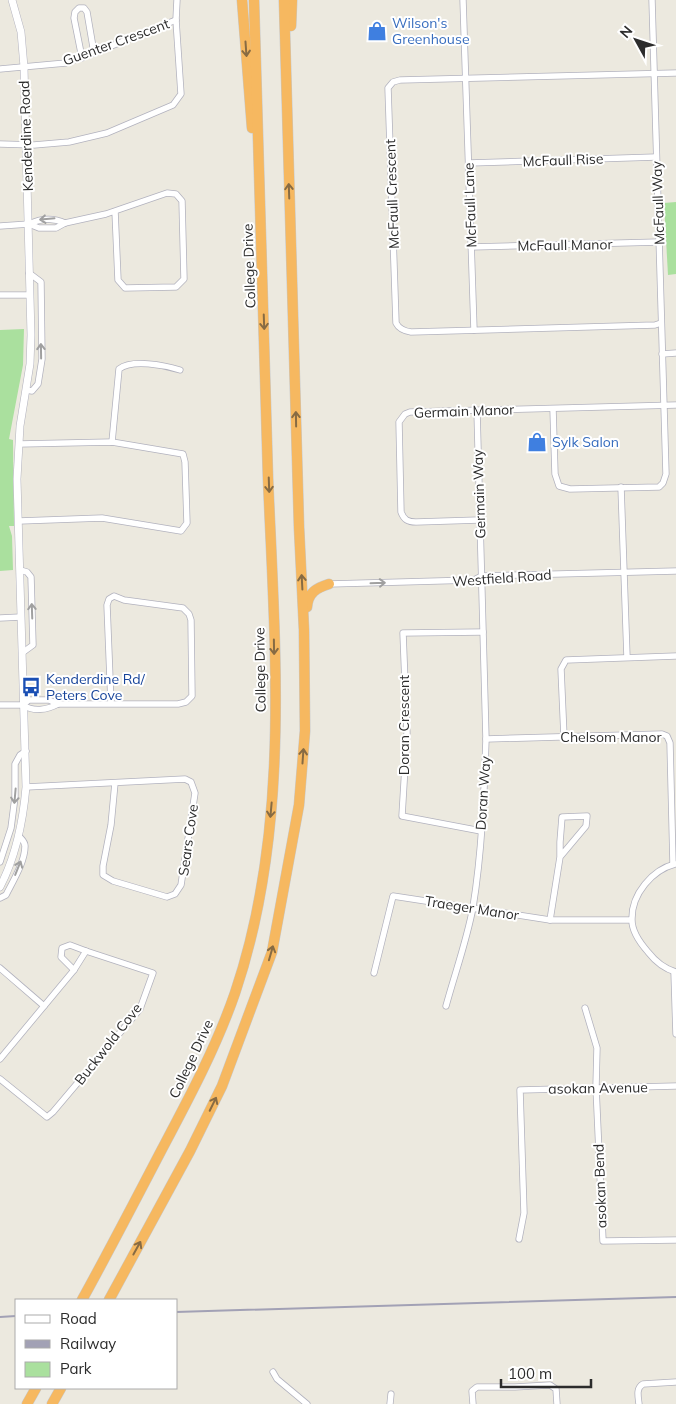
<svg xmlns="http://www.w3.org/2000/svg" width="676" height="1404" font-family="Mulish,sans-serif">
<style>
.green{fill:#aae09e}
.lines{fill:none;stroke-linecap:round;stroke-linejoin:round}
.minor-casing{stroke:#b2b2be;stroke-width:7}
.tertiary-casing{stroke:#b2b2be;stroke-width:8}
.motorway-casing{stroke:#c8c8c8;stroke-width:11}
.minor{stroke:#fff;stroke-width:5.5}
.tertiary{stroke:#fff;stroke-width:7}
.motorway{stroke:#f6b860;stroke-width:10}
.rail{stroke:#a2a1b5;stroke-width:2}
.oneway{stroke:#876b43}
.oneway2{stroke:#a0a0a0}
.labels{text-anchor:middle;stroke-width:4;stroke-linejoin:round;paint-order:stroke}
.shop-label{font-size:14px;fill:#366cbe;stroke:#fff;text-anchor:start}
.street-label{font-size:14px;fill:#2c2c2c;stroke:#fff}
.transit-label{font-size:14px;fill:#164399;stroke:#fff;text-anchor:start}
</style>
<rect width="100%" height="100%" fill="#ece9df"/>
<g class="green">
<path d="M676 202V274L668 275 664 203Z"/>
<path d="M24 329 23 365 9 439 13 440 14 526H9L12 536 13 570 0 571V330Z"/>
</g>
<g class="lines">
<defs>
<g id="minor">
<path d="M463 0 474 330"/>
<path d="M82 58 74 18 75 12 79 8H84L87 12 94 53"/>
<path d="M0 69 66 63 94 53 176 20"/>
<path d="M0 144 34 145 69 142 107 133 173 105 181 94 176 20 177 0"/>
<path d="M469 163 656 157"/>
<path d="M29 224C41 218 52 217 65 223"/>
<path d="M0 226 29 224 39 228H56L65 223 106 214 167 193 176 194 182 201 184 279 176 287 125 288 118 280 115 211"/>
<path d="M471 247 659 242"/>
<path d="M0 295H29"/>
<path d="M661 323 655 325 411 332C404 331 399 329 396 323L388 88 393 82 400 80 676 73"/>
<path d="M662 354 676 353"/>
<path d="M26 390 32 391 38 384 42 359 41 282 29 273"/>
<path d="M553 409 555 474 559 486 570 489 659 487 663 483 666 474 652 0"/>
<path d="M112 442 119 369C132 359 164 365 180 370"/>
<path d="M19 444 112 442 183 454 185 462 187 523 181 531 102 518 19 521"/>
<path d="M621 487 627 657"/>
<path d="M479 520 416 522C408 522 404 520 401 512L399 422 405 414 410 412 676 405"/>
<path d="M20 570 27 572 31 577 33 645 22 653"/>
<path d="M329 584 474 580 482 576 676 571"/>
<path d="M0 618 21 617"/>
<path d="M0 705H23"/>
<path d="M23 705C33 712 47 710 58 704H178L186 702 192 696 191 620 189 614 183 608 124 600 114 596 109 599 107 605 111 704"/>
<path d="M23 705 29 700H49L58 704"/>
<path d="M564 737 561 669 566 660 676 656"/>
<path d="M486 739 662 734 667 736 670 743 673 864"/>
<path d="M26 787 185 779 191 782 195 793 181 885 175 894 167 897 113 881 103 875V866L111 825 115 783"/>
<path d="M481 831 402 816 407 733 403 633 483 632"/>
<path d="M0 862 11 828 15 797V764L20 755 26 751"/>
<path d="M675 864C652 870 632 894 632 918 631 931 640 943 648 952 655 961 665 969 676 972"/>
<path d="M0 898 6 895C13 881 25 862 25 846 25 841 21 839 19 836"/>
<path d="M550 920 560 857 586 826 587 816 562 817 560 842V857"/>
<path d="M0 968 44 1006"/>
<path d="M74 970 61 957 62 948 70 945 86 951"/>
<path d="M674 972 676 1034"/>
<path d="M374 973 393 896 550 920H631"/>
<path d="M446 1006C455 973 467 940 473 907 482 852 484 795 486 739L477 411"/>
<path d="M585 1008 597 1048 596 1087 603 1241 676 1240"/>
<path d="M0 1059 74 970 86 951 153 973 140 1009 53 1112 47 1117 0 1079"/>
<path d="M519 1239 524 1213 520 1090 676 1086"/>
<path d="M273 1372 277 1379 307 1404"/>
<path d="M390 1404 391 1394"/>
<path d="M473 1404 472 1391 477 1387H515L550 1385 556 1389 557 1404"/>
<path d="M639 1404C638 1396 636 1388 643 1384L676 1382"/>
</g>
<path id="tertiary" d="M0 887C16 856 23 822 26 787L17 479 20 426 30 364 31 335 24 67 21 32 12 0"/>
<g id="motorway">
<path d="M242 0 252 128"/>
<path d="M291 26 292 0"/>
<path d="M307 607C308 593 316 588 329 584"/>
<path d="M82 1300C109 1251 135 1201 161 1151 188 1100 216 1048 235 993 291 828 275 649 268 478 263 319 259 159 254 0"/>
<path d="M109 1300 190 1151 222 1086 272 952 299 805 305 731 304 630 299 527 284 0"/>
<path d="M27 1404 36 1388"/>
<path d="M52 1404 61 1388"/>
</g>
</defs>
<use href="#minor" class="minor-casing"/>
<use href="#tertiary" class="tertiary-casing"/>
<use href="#motorway" class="motorway-casing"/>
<use href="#minor" class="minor"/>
<use href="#tertiary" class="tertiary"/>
<use href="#motorway" class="motorway"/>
<g class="rail">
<path d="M176 1312 676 1297"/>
<path d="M0 1317 16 1316"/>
</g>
</g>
<defs><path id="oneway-shaft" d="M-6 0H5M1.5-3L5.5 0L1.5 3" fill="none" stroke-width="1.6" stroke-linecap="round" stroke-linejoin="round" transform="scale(1.25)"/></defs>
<g class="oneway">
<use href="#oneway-shaft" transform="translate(246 49) rotate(86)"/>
<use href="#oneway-shaft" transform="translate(289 191) rotate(-92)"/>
<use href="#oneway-shaft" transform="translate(264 322) rotate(88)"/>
<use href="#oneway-shaft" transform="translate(296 419) rotate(-91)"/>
<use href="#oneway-shaft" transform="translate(269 485) rotate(88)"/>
<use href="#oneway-shaft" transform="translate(302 582) rotate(-93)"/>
<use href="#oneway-shaft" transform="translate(274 647) rotate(89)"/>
<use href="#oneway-shaft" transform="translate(303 756) rotate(-86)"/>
<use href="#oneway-shaft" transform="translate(271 810) rotate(95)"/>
<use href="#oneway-shaft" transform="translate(271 953) rotate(-74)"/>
<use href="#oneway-shaft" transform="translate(213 1104) rotate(-64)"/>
<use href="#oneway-shaft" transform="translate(137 1248) rotate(-61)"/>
</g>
<g class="oneway2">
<use href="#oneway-shaft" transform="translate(47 219) rotate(175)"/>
<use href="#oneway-shaft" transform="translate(41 351) rotate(-91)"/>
<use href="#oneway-shaft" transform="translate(378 583) rotate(-2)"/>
<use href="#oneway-shaft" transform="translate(32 611) rotate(-92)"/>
<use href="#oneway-shaft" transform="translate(15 796) rotate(95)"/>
<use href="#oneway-shaft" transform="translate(18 868) rotate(-68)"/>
</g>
<defs>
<symbol id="shop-bare" viewBox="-9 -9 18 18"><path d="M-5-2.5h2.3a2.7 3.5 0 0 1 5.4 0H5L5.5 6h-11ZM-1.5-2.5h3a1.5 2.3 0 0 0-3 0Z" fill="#3f7fe0" stroke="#fff" stroke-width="2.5" paint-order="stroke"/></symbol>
<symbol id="bus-bare" viewBox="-9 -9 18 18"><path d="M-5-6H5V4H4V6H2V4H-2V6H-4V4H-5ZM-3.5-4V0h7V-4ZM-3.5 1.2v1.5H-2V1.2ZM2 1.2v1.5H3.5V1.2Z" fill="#1a4fb4" stroke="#fff" stroke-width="2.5" paint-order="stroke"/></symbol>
</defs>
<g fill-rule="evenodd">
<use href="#shop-bare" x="363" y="17" width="28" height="28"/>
<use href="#shop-bare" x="523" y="428" width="28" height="28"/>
<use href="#bus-bare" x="17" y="673" width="28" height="28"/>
</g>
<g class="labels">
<g class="shop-label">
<text x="392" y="28">Wilson's<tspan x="392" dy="16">Greenhouse</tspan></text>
<text x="552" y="447">Sylk Salon</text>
</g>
<g class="street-label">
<text transform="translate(116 42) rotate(-20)" y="5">Guenter Crescent</text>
<text transform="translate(26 136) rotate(-92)" y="5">Kenderdine Road</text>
<text transform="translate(563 160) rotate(-2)" y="5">McFaull Rise</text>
<text transform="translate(392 194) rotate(-92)" y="5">McFaull Crescent</text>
<text transform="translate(658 203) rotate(-92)" y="5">McFaull Way</text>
<text transform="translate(470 205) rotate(-92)" y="5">McFaull Lane</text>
<text transform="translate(565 245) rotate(-1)" y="5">McFaull Manor</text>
<text transform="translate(249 266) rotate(-92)" y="5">College Drive</text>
<text transform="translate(464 411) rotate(-2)" y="5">Germain Manor</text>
<text transform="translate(479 494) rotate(-92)" y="5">Germain Way</text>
<text transform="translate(502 578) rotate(-4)" y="5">Westfield Road</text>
<text transform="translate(260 670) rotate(-91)" y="5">College Drive</text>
<text transform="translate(404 725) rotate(-90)" y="5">Doran Crescent</text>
<text x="611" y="742">Chelsom Manor</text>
<text transform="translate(483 793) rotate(-86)" y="5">Doran Way</text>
<text transform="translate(188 840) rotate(-82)" y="5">Sears Cove</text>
<text transform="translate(472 908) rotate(9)" y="5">Traeger Manor</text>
<text transform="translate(108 1044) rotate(-52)" y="5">Buckwold Cove</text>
<text transform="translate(191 1059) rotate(-65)" y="5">College Drive</text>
<text transform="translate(598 1088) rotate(-1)" y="5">asokan Avenue</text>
<text transform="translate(600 1186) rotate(-92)" y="5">asokan Bend</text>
</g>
<g class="transit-label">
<text x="46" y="684">Kenderdine Rd/<tspan x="46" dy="16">Peters Cove</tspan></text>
</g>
</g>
<rect x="15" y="1299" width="162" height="90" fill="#ffffff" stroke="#ababab"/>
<rect x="25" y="1315" width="25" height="8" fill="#ffffff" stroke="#ababab"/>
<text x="60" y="1324" font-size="15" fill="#2c2c2c">Road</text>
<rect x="25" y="1340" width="25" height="8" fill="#a2a1b5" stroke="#ababab"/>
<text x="60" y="1349" font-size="15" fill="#2c2c2c">Railway</text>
<rect x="25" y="1362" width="25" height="15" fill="#aae09e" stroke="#ababab"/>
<text x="60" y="1374" font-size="15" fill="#2c2c2c">Park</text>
<g transform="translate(636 40) rotate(310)" stroke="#ffffff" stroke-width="4" paint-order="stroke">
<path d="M0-4L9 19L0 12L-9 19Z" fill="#2c2c2c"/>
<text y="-8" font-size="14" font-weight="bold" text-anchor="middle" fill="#2c2c2c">N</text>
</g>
<path d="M501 1379v8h90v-8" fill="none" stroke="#2c2c2c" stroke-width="2.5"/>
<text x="508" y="1379" font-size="15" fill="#2c2c2c" stroke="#ffffff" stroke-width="4" paint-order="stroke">100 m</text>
</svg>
